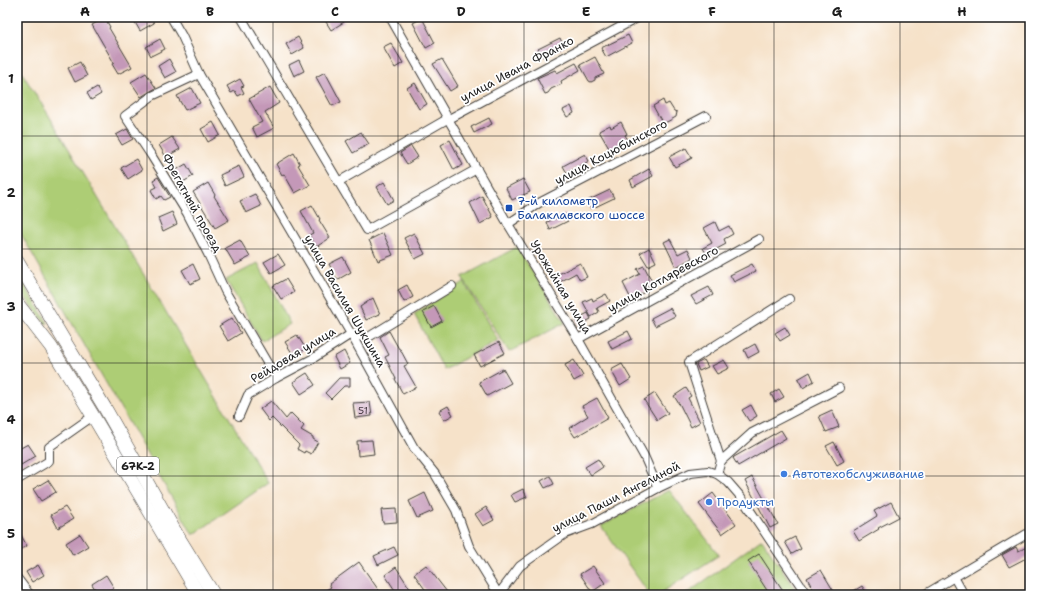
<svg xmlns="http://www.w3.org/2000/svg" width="1047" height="612" font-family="'Shantell Sans',sans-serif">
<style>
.green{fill:#adcd74;stroke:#647448}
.building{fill:#c498b8}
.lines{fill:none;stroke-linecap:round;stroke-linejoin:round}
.street-casing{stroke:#3d3a36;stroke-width:10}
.primary-casing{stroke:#3d3a36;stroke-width:14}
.street{stroke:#fff;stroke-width:8}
.primary{stroke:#fff;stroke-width:13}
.grid{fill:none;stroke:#1c1c1c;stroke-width:1;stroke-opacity:0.55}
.transit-dot{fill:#1a4fb4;stroke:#fff;stroke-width:1.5}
.shop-dot{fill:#3f7fe0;stroke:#fff;stroke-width:1.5}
.labels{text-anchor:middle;stroke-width:3.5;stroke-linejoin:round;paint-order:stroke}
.number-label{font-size:10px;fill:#463b43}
.shield{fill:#fff;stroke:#606060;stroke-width:1}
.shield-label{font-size:11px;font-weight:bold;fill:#1c1c1c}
.street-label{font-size:12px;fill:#1c1c1c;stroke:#fff}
.transit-label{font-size:12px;fill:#164399;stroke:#fff;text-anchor:start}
.shop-label{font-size:12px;fill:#366cbe;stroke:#fff;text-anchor:start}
.neatline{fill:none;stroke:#1c1c1c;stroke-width:1.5}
.grid-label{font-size:13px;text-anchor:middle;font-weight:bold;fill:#1c1c1c}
</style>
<rect width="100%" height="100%" fill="#fff"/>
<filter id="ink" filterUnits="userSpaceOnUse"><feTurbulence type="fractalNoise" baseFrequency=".025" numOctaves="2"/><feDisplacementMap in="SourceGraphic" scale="8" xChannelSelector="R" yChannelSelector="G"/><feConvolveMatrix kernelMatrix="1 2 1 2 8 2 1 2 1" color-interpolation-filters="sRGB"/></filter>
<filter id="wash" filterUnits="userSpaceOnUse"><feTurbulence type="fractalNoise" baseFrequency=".012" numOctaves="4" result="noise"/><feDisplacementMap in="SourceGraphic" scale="16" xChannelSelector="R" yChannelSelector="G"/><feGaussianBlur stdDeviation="0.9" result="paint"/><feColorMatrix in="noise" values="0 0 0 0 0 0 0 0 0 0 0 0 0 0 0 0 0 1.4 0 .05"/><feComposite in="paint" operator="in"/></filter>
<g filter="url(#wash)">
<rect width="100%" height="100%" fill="#f6e2c9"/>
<g class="green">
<path d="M17 65 48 114 268 483 193 535 17 227Z"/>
<path d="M517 247 565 323 509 352 462 277Z"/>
<path d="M258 263 290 324 262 341 226 280Z"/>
<path d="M17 273 48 323 46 324 17 287Z"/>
<path d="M464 282 498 340 444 370 414 314Z"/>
<path d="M669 490 719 555 658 595H650L601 526Z"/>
<path d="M762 539 799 595H685Z"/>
</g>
<g id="blocks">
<g class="building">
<path d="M132 17H151L154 23 140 31Z"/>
<path d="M323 17H341L344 22 331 30Z"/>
<path d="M105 18 110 27 109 28 132 67 118 74 112 64 114 63 92 25Z"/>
<path d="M422 18 435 43 426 48 413 23Z"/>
<path d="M628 35 632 43 606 57 601 48Z"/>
<path d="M298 37 304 48 292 55 286 44Z"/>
<path d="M560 38 564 47 543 57 538 49Z"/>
<path d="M160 39 165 49 151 56 146 47Z"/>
<path d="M391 43 403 63 395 68 383 47Z"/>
<path d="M595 57 604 74 595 78V80L591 82 589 81 580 65Z"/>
<path d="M169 59 176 72 165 78 158 66Z"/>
<path d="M442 59 458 86 450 91 433 64Z"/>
<path d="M299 60 304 71 294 76 289 65Z"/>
<path d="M80 62 87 76 75 82 68 68Z"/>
<path d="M576 63 580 70 561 81 562 84 551 89 548 93 545 94 537 78 555 70 557 73Z"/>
<path d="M325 72 341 102 332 106 316 77Z"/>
<path d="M146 73 156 88 149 92 141 97 131 82Z"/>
<path d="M240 79 244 86 241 87 244 93 238 96 235 91 231 93 227 86Z"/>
<path d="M415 83 427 104 419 109 407 88Z"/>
<path d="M97 87 101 94 91 100 87 93Z"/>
<path d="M270 87 279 103 265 112 274 128 257 137 252 127 262 122 249 99Z"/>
<path d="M192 88 200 103 185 110 177 96Z"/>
<path d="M663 100 665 105 669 103 674 111 677 112 676 117 663 124 653 106Z"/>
<path d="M571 106 574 113 567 117 563 110Z"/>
<path d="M489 118 492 124 474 133 471 127Z"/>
<path d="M213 122 220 135 208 142 201 129Z"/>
<path d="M621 122 627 134 625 135 628 140 610 150 599 131 610 125 611 128Z"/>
<path d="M127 129 133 139 122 145 116 135Z"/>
<path d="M361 132 369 144 353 153 346 141Z"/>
<path d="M172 137 180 149 166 157 159 145Z"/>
<path d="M450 140 463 165 454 170 441 145Z"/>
<path d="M411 146 418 157 407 164 400 153Z"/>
<path d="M686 148 692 158 675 167 669 157Z"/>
<path d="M294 153 300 164 298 165 310 185 295 193 284 174 282 175 276 164Z"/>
<path d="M585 154 589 161 567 173 563 166Z"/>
<path d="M136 159 142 170 128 179 121 168Z"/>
<path d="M186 164 193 176 183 182 176 170Z"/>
<path d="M239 166 244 177 225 186 220 175Z"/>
<path d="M649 169 653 176 633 187 630 180Z"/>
<path d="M158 177 170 197 164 200 161 196 156 199 151 190 157 187 153 180Z"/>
<path d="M523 179 530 192 512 200 506 188Z"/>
<path d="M384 182 394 200 387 204 377 187Z"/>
<path d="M208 183 215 195 214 196 229 220 215 228 193 192Z"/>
<path d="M610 190 614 198 591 209 587 201Z"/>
<path d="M255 194 261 206 246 213 240 201Z"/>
<path d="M482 196 493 217 480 224 470 203Z"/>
<path d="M312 205 320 219 319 220 330 238 316 247 309 235 313 233 301 211Z"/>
<path d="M172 212 177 224 163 231 158 218Z"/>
<path d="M565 214 568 221 550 230 547 222Z"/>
<path d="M715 222 719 231 729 226 733 234 724 239 726 244 713 251 714 253 708 257 703 248 712 243 704 228Z"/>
<path d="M383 233 393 255 378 261 369 240Z"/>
<path d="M414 233 425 254 415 259 404 238Z"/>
<path d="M670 239 678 254 688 249 692 258 676 267 664 242Z"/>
<path d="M240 240 250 257 235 265 225 248Z"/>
<path d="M649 248 656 262 648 266 640 253Z"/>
<path d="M278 254 285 265 271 273 264 262Z"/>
<path d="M343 257 351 272 337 280 329 264Z"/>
<path d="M580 263 587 277 580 280 576 273 556 284 553 277Z"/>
<path d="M193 264 200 279 190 284 182 270Z"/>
<path d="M752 264 756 271 734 282 730 275Z"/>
<path d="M644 266 654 285 645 288 647 291 631 299 623 283 640 274 637 269Z"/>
<path d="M286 279 294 292 281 299 273 286Z"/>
<path d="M407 285 413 297 404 302 398 290Z"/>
<path d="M709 287 713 295 696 304 691 296Z"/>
<path d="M606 294 610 301 597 308 599 312 591 317 583 302 592 298 593 301Z"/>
<path d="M373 298 380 314 366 320 360 307Z"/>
<path d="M434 306 442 321 431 327 423 312Z"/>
<path d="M670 308 675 316 655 326 651 318Z"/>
<path d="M588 313 591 319 579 325 576 319Z"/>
<path d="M232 318 241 333 228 341 219 326Z"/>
<path d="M785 327 790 335 780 341 775 333Z"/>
<path d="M389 331 399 349H400L408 364 404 366 416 387 403 394 395 379H396L385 357 389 355 380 337Z"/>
<path d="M628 331 632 339 612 349 608 341Z"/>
<path d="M297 335 306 349 294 356 285 342Z"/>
<path d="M499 342 505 353 480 366 474 355Z"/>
<path d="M755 344 759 352 748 358 744 350Z"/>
<path d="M344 351 350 363 340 369 334 357Z"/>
<path d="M574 360 583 376 574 381 565 365Z"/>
<path d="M704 360 708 367 699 371 696 364Z"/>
<path d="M724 360 729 368 717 374 712 366Z"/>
<path d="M622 364 631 379 620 386 611 370Z"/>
<path d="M503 369 511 383 487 396 479 382Z"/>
<path d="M810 372 814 381 803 388 798 379Z"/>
<path d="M307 373 315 385 301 394 293 382Z"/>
<path d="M339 378H350V386H344L331 399 325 393Z"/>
<path d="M686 388 691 396 688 398 700 422 691 427 679 403V404L674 396Z"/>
<path d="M779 389 784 397 775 402 771 394Z"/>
<path d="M655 393 668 413 657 420 644 400Z"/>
<path d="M597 398 608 418 575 437 569 428 588 416 582 406Z"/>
<path d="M271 401 286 419 291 413 304 426 301 430 313 437V439L318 442 311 454 305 451 304 453 297 449 299 445 272 418 269 421 260 409Z"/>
<path d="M370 402 372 416 355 418 353 403Z"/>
<path d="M751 405 757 416 749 421 742 410Z"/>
<path d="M448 406 453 415 444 420 439 411Z"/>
<path d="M832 410 839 427 826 432 819 416Z"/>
<path d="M781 430 786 438 738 466 733 458 734 457Z"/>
<path d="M372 440 374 454 358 456 357 441Z"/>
<path d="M834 442 844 461 837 465 826 446Z"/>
<path d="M28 444 36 456 21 465 17 458V450Z"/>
<path d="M598 459 603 467 591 475 585 467Z"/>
<path d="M550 476 554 484 545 488 541 481Z"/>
<path d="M752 477 778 524 770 528 745 481Z"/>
<path d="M48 480 56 492 41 501 33 489Z"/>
<path d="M523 489 527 497 515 502 511 495Z"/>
<path d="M425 493 433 511 417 518 409 501Z"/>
<path d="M713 493 736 524 722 534 699 504Z"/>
<path d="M891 502 899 517 878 528 879 529 859 541 853 531 877 516 874 511Z"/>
<path d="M65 507 73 519 58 528 51 515Z"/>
<path d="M486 507 494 520 483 526 475 514Z"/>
<path d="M396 509 397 522 383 523 381 510Z"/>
<path d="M17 528 27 546 17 551Z"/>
<path d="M80 534 88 546 73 555 66 543Z"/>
<path d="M795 537 801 549 792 554 785 542Z"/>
<path d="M1030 546V556L1009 567 1002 555 1016 547 1018 551Z"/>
<path d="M394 547 398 555 378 565 374 556Z"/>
<path d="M759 554 786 595H770L748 561Z"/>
<path d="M359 562 382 595H319L331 587 329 584Z"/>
<path d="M38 565 44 575 32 582 26 572Z"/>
<path d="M426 565 447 592 444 595H429L414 574Z"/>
<path d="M593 566 605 583 592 592 580 574Z"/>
<path d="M396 567 414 595H398L385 575Z"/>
<path d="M821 570 836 595H816L807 578Z"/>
<path d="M106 575 114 588 107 591 110 595H98L92 584Z"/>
<path d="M862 586 868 595H847Z"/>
</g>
</g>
</g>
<g filter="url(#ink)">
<use href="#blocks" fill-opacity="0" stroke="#3d3a36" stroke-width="1"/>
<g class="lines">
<defs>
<g id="street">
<path d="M171 17 182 36 199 74 351 334 414 448 435 474 456 510 469 546 499 595"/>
<path d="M241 17 367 230 477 169"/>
<path d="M390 17 508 224 578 339 644 456 658 488"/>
<path d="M199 74 152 96 125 116 151 155 187 213 208 254 225 291 276 378"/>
<path d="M449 119 639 17"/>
<path d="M338 182 449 118"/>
<path d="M508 224 539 203 706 116"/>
<path d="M578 339 759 239"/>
<path d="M239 416 248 395 276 378 312 359 351 334 367 338 452 286"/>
<path d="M721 461 752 433 839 388"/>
<path d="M717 474 721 461 689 362 789 299"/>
<path d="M17 480 49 461V447L93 416"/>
<path d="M954 577 964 595"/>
<path d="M17 578 30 595"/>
<path d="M498 595 520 566 565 534 592 524 658 488 690 473 708 471 717 474 728 482 741 497 807 595"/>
<path d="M924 595 1030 532"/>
</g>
<g id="primary">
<path d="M17 261 62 337 105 408 177 535 214 595"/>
<path d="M17 303 51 347 93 416 199 595"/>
</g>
</defs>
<use href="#street" class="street-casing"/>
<use href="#primary" class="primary-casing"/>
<use href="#street" class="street"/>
<use href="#primary" class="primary"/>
</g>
</g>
<path class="grid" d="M147 17V595M273 17V595M398 17V595M524 17V595M649 17V595M774 17V595M900 17V595M17 136H1030M17 249H1030M17 363H1030M17 476H1030"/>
<rect class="transit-dot" x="505" y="204" width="8" height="8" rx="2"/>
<g class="shop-dot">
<circle cx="784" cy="474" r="4"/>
<circle cx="709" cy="502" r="4"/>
</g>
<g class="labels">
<g class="number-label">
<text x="363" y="414">51</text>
</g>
<rect class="shield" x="117" y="457" width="42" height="18" rx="3"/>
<g class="shield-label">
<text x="138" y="470">67К-2</text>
</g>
<g class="street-label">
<text transform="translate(517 69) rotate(-28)" y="4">улица Ивана Франко</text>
<text transform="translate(611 152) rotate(-28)" y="4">улица Коцюбинского</text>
<text transform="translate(192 203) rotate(61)" y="4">Фрегатный проезд</text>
<text transform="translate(663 279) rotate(-29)" y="4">улица Котляревского</text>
<text transform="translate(561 287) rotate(59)" y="4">Урожайная улица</text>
<text transform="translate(345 301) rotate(60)" y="4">улица Василия Шукшина</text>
<text transform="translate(293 355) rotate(-31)" y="4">Рейдовая улица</text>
<text transform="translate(616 497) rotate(-27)" y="4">улица Паши Ангелиной</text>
</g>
<g class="transit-label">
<text x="517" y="205">7-й километр<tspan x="517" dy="14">Балаклавского шоссе</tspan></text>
</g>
<g class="shop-label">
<text x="792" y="478">Автотехобслуживание</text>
<text x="717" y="506">Продукты</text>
</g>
</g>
<rect width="1047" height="612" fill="none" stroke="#fff" stroke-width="44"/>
<rect x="22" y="22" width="1003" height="568" class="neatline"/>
<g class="grid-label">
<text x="85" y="16">A</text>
<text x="210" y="16">B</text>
<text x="335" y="16">C</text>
<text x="461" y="16">D</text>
<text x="586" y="16">E</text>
<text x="712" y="16">F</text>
<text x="837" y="16">G</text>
<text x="962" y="16">H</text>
<text x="11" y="83">1</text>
<text x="11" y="197">2</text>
<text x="11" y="311">3</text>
<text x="11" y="424">4</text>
<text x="11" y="538">5</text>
</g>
</svg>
